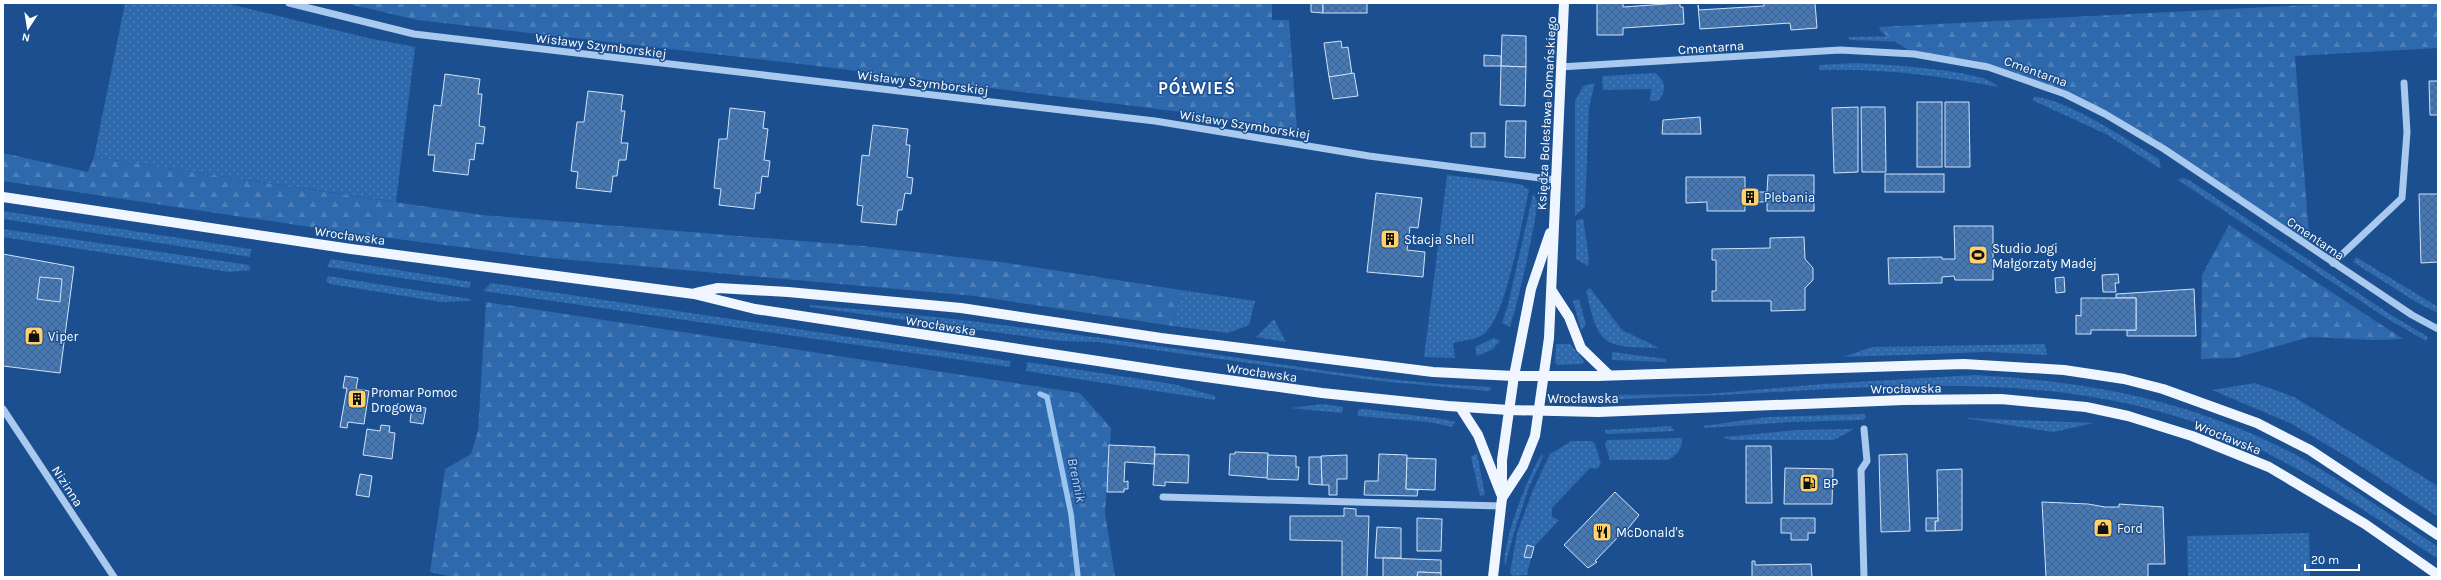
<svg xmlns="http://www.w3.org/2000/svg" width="2441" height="580" font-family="Karla,sans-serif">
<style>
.grass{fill:url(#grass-dots)}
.forest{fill:url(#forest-firs)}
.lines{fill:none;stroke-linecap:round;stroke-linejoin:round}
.stream{stroke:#9cc4f0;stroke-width:5.5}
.building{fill:url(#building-cross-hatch);stroke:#cfe3fa}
.minor{stroke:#a9c9ee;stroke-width:7}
.major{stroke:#f0f6ff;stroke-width:10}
.labels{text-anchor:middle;stroke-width:3;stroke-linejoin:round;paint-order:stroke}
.street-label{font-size:13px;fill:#fff;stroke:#1b4f8f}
.poi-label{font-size:13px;fill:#fff;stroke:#1b4f8f;text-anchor:start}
.water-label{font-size:14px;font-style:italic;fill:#b5d3f5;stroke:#1b4f8f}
.district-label{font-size:17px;font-weight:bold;letter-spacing:1px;fill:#fff;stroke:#1b4f8f}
</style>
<defs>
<pattern id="grass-dots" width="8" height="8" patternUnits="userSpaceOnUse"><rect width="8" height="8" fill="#2e69ad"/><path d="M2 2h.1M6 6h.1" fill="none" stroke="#4d80b9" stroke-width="1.8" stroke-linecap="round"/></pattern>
<pattern id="forest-firs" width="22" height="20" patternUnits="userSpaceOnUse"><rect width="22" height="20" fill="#2e69ad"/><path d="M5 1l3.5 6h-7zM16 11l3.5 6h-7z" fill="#4d80b9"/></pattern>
<pattern id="building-cross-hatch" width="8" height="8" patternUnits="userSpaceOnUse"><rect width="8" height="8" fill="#4478b7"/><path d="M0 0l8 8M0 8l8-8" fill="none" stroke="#486282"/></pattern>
</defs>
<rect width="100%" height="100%" fill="#1b4f8f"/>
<g class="grass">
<path d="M125 3H225L368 38 415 47 396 202 94 157Z"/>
<path d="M1905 36 1906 42 1850 40 1848 37Z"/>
<path d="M1549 45 1551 47 1550 104 1547 107Z"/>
<path d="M1856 63C1878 64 1989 70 1998 87 1939 75 1880 68 1819 70V65Z"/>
<path d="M1656 73C1666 82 1667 91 1658 101H1650L1651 89 1603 90 1602 76Z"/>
<path d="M1595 83 1589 107 1585 207 1575 216V101L1583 86Z"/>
<path d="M2035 97C2067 99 2131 142 2159 159L2161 169 2106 134 2032 100Z"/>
<path d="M1447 175 1512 183 1522 185 1529 190C1522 221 1507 310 1487 331 1480 340 1463 340 1453 343L1455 358 1424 357Z"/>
<path d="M2183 178 2189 180 2388 313 2428 337 2426 341 2386 318 2178 180Z"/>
<path d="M1533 194 1538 202C1531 244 1522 286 1510 327L1502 323 1508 305Z"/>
<path d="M3 211 251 249 250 257 3 219Z"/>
<path d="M1583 218 1589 259 1588 266 1576 259V221Z"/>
<path d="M3 229 249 265 250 270 229 272 3 237Z"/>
<path d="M2356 257 2438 307V313L2416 302 2353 262Z"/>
<path d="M331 259 471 282 469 288 327 267Z"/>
<path d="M328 276 470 299V301L441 302 330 284 326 281Z"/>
<path d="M491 283 1010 361V367L483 291Z"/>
<path d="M1590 288 1622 330 1659 348C1603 347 1599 347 1586 291Z"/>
<path d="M1181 290 1255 301 1249 325 1228 333 1173 326Z"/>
<path d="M1579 299 1586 325 1581 330 1573 301Z"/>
<path d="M810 305C936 315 1061 332 1186 350 1287 365 1389 383 1491 387L1490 391 1379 381 1098 342 1060 341 810 307Z"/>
<path d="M1274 319 1286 342 1256 337Z"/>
<path d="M1494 338 1500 341 1493 349 1477 356 1475 347Z"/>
<path d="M1556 344H1570L1584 361 1583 364 1557 365 1555 362Z"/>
<path d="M2045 344 2047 355 1988 352 1843 357 1872 347Z"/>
<path d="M1612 352 1666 359V362L1612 360Z"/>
<path d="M1027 362 1173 384 1215 396V400L1026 371Z"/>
<path d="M1975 375C2092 382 2191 400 2296 455 2345 482 2391 516 2438 547V559C2367 513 2297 462 2218 431 2072 373 1912 384 1759 393 1707 396 1656 397 1605 400L1606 395 1707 394 1824 384Z"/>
<path d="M2255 383 2294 397 2438 486V517L2344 455 2290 423 2212 390Z"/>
<path d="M1323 404 1343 407 1342 413 1290 408Z"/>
<path d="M1364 409 1443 419 1455 422 1452 427 1430 422 1358 416V410Z"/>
<path d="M1865 414 1866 418 1863 420 1789 422 1705 428 1703 426 1768 417Z"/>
<path d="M1964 418 2094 423 2053 432Z"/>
<path d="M1671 426 1675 431 1605 434V430Z"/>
<path d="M1854 429 1834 440H1731L1723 437 1798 430Z"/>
<path d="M1682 438C1682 449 1678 455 1668 460H1610L1605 444 1607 440Z"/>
<path d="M1572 441H1592L1595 444 1601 464 1597 469 1590 468 1552 508V517L1559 520 1525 557 1531 558 1527 575 1513 576 1510 573 1517 533 1533 490 1550 454Z"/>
<path d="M1477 453 1485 495 1480 496 1471 457Z"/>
<path d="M1542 454 1543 457 1529 487 1515 529 1505 566C1501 544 1529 473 1542 454Z"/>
<path d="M2309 533 2310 577H2188L2187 536Z"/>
</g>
<g class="forest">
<path d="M345 3H1272V20H1289L1297 130 1197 114 809 65 417 20Z"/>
<path d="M2344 3H2438V48L2295 56 2310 248 2105 114 2017 76 1914 54 1881 32 1879 27Z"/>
<path d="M3 153 88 172 94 157 482 215 864 246 1001 262 1181 290 1173 326 975 296 539 257 357 234 3 181Z"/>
<path d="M2229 225 2403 339 2373 340 2310 337 2235 358 2201 359 2202 275Z"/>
<path d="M486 302 1080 393 1111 428 1105 513 1115 577H452L430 572 445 469 471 454 478 431Z"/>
</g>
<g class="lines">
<path class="stream" d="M1040 394 1047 397 1071 514 1078 577"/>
</g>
<g class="building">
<path d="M1311 3H1323V13L1311 12Z"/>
<rect x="1323" y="3" width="44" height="10"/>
<path d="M1597 3H1623V7L1680 3V7H1683L1684 24 1623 28V35H1597Z"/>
<path d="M1764 3H1815L1817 28 1791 30 1790 23 1700 29 1698 5 1699 10 1764 6Z"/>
<path d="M1502 35 1526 36V67L1501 66Z"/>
<path d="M1341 41 1342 48 1348 47 1352 74 1329 77 1324 43Z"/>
<path d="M1484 55 1501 56V66H1484Z"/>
<path d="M1501 66 1526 67 1525 106 1500 105Z"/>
<path d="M1354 73 1358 96 1333 99 1329 77Z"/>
<path d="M445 74 480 79 478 94H482L479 126 485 127 483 144 476 143 474 160 470 159 468 175 433 171 435 155H428L434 105 441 106Z"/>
<path d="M2429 81H2438V115H2430Z"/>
<path d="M588 91 623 95 621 111H625L621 143H628L626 160H619L617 176H613L611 192 576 188 578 172 571 171 577 122H584Z"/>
<rect x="1917" y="102" width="25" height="65"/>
<path d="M1945 102H1969L1970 167H1945Z"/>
<path d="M1858 107V172L1834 173 1832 108Z"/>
<path d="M1861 107H1885L1886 172H1862Z"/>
<path d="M730 108 765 112 763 128 768 129 764 160 770 161 768 177 762 176 760 193H756L754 209 719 205 721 189 714 188 719 139H727Z"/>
<path d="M1700 117 1701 134H1662L1663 120Z"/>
<path d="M1506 121H1526L1525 158 1505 157Z"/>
<path d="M873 125 908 129 906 145H910L907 177 913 178 911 194 905 193 902 210H898L896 225 861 222 863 206 857 205 862 155 869 156Z"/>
<rect x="1471" y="133" width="14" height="14"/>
<rect x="1885" y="174" width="59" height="18"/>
<path d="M1768 175H1814V211H1767V202H1745V211H1707V202L1686 203V177H1745V192H1767Z"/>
<path d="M1376 193 1422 198 1418 228 1410 227 1407 250 1425 252 1423 277 1367 272Z"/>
<path d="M2419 194H2438V262L2421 263Z"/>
<path d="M1954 226H1993V280H1955L1954 276 1942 277V283L1889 284 1888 258 1942 257V259H1955Z"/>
<path d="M1804 237 1805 259 1813 268V280L1805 288V310L1771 311V301H1712V291H1716V260H1712V249L1770 248V238Z"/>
<path d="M3 254 74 267 60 373 3 366Z"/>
<path d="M2118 274 2119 283H2115L2116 292H2103L2102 275Z"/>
<path d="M40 277 62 279 60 302 37 299Z"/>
<path d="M2064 277 2065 292 2056 293 2055 278Z"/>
<path d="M2194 289 2196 336H2127V330H2136V298H2116V294Z"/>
<path d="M2081 298H2136V330H2091V334H2076V315L2081 316Z"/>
<path d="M345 376 358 378 356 389 369 391 364 424 348 422 347 428 340 427 347 388H343Z"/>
<path d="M412 406 426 408 423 424 410 422Z"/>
<path d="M381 425 390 426 389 432 395 433 392 459 363 455 367 429 380 431Z"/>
<path d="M1109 445 1155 447 1154 464 1125 462 1124 482 1128 481V489H1124V492H1107Z"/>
<path d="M1746 446H1771L1772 503H1746Z"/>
<path d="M1235 452 1268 453V478L1229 475 1230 454H1235Z"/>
<path d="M1155 454 1189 455 1188 483 1165 482V486L1153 485Z"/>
<path d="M1379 454 1407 455 1406 489 1418 490 1417 496 1364 495 1365 481H1378Z"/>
<path d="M1907 454 1910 531 1881 532 1879 455Z"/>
<path d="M1268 455 1296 456V467H1299L1298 480 1267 479Z"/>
<path d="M1347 455V479H1337V495H1329V485H1322L1321 456Z"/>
<path d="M1309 457H1321L1322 485 1309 484Z"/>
<path d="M1407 458 1436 459 1435 490 1406 489Z"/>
<path d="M1785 468 1833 469 1832 504H1784Z"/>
<path d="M1962 469V530L1935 531V521H1938L1937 470Z"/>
<path d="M360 474 372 476 369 497 356 495Z"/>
<path d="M1615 492 1639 515 1623 535 1621 534 1595 561 1597 562 1588 568 1564 545Z"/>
<path d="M2042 502 2088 504 2105 507H2119V504L2163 507 2165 564H2148V577H2046Z"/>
<path d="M1344 508 1356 509V516H1369L1367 577H1342V541L1290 540V516H1344Z"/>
<path d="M1417 518 1442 519 1441 551H1417Z"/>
<path d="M1781 518H1815V533H1808V540H1791V533H1781Z"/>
<path d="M1926 518H1938V521H1935V531H1926Z"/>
<path d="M1377 527 1401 528V558H1375Z"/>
<path d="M1527 545 1534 547 1531 558 1524 557Z"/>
<path d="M1383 558 1441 560V573L1418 572 1417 577H1383Z"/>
<path d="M1752 561H1755V565L1811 564 1812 577H1752Z"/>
<path d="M1418 572 1441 573V577H1417Z"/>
</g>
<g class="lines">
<g class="minor">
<path d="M289 3 414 34 1155 121 1369 156 1556 180"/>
<path d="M1560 67 1840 50 1914 54 1988 67 2065 94 2105 114 2164 149 2412 315 2438 329"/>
<path d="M2333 263 2402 198 2407 132 2404 83"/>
<path d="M3 409 114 577"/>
<path d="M1163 497 1501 506"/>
<path d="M1864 577 1861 470 1867 461 1864 429"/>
</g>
<g class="major">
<path d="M3 197 351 249 694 294 755 309 1177 373 1322 393 1448 406 1509 410 1598 412 1904 400 2001 399 2086 407 2128 416 2192 436 2269 467 2365 524 2438 575"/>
<path d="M1552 291 1569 317 1581 348 1609 375"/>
<path d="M696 293 718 288 788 292 961 308 1161 338 1433 372 1514 376H1597L1964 364 2064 370 2124 379 2163 389 2257 423 2310 450 2438 535"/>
<path d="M1460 407 1478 435 1501 494"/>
<path d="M1502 498 1523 466 1535 436 1549 338 1564 3"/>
<path d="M1493 577 1502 498V460L1514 376 1531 289 1550 233"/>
</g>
</g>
<defs>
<symbol id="building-square" viewBox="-11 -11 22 22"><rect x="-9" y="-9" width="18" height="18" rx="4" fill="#ffd166" stroke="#1b4f8f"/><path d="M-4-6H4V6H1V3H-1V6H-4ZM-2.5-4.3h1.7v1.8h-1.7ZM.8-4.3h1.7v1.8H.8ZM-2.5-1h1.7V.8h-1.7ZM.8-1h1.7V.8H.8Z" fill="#111"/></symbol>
<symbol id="stadium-square" viewBox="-11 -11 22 22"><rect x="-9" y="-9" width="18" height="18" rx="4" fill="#ffd166" stroke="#1b4f8f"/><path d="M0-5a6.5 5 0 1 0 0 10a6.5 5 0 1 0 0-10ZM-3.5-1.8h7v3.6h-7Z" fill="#111"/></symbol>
<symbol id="shop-square" viewBox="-11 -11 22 22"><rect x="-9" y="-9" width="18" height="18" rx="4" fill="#ffd166" stroke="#1b4f8f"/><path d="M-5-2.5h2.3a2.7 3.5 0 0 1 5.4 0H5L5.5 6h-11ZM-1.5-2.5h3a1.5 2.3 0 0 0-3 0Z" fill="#111"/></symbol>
<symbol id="fuel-square" viewBox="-11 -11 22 22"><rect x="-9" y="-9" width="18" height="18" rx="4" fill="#ffd166" stroke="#1b4f8f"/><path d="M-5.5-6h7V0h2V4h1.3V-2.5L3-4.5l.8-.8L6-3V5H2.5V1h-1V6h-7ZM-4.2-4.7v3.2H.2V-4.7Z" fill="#111"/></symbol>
<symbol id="restaurant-square" viewBox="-11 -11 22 22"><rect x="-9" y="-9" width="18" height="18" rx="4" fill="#ffd166" stroke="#1b4f8f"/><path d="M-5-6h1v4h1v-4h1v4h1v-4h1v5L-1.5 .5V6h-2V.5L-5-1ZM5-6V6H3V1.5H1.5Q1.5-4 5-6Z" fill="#111"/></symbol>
</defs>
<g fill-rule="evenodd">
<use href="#building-square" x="1739" y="186" width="22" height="22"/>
<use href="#building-square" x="1379" y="228" width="22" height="22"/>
<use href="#stadium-square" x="1967" y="244" width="22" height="22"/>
<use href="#shop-square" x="23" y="325" width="22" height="22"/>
<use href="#building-square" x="346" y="388" width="22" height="22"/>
<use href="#fuel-square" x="1798" y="472" width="22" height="22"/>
<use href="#shop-square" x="2092" y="517" width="22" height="22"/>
<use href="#restaurant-square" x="1591" y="521" width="22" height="22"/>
</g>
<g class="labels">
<g class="street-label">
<text transform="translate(601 45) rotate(7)" y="5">Wisławy Szymborskiej</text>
<text transform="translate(1711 47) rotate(-4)" y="5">Cmentarna</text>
<text transform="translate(2036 71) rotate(20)" y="5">Cmentarna</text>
<text transform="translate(923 82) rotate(7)" y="5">Wisławy Szymborskiej</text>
<text transform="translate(1546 113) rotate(-87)" y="5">Księdza Bolesława Domańskiego</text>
<text transform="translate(1245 124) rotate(9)" y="5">Wisławy Szymborskiej</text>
<text transform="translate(350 235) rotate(8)" y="5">Wrocławska</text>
<text transform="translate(2316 238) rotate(34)" y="5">Cmentarna</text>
<text transform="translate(941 325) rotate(9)" y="5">Wrocławska</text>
<text transform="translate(1262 372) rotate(8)" y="5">Wrocławska</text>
<text transform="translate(1906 388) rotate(-1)" y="5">Wrocławska</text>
<text x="1583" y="403">Wrocławska</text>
<text transform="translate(2228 437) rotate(22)" y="5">Wrocławska</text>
<text transform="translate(68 486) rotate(57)" y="5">Nizinna</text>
</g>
<g class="poi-label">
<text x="1764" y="202">Plebania</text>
<text x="1404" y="244">Stacja Shell</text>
<text x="1992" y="253">Studio Jogi<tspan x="1992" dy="15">Małgorzaty Madej</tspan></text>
<text x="48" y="341">Viper</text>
<text x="371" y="397">Promar Pomoc<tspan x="371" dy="15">Drogowa</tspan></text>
<text x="1823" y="488">BP</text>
<text x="2117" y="533">Ford</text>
<text x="1616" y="537">McDonald's</text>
</g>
<g class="water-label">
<text transform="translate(1077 480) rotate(78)" y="5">Brennik</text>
</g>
<g class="district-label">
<text x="1197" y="94">PÓŁWIEŚ</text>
</g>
</g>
<rect width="2441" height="580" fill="none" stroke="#ffffff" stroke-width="8"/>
<g transform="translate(28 28) rotate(192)" stroke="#1b4f8f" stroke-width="3" paint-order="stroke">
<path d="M0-3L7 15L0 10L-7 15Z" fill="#ffffff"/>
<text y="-6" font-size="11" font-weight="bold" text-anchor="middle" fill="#ffffff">N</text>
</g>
<path d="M2305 564v6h54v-6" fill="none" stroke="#ffffff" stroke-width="2"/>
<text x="2311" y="564" font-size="12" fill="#ffffff" stroke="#1b4f8f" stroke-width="3" paint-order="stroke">20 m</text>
</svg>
